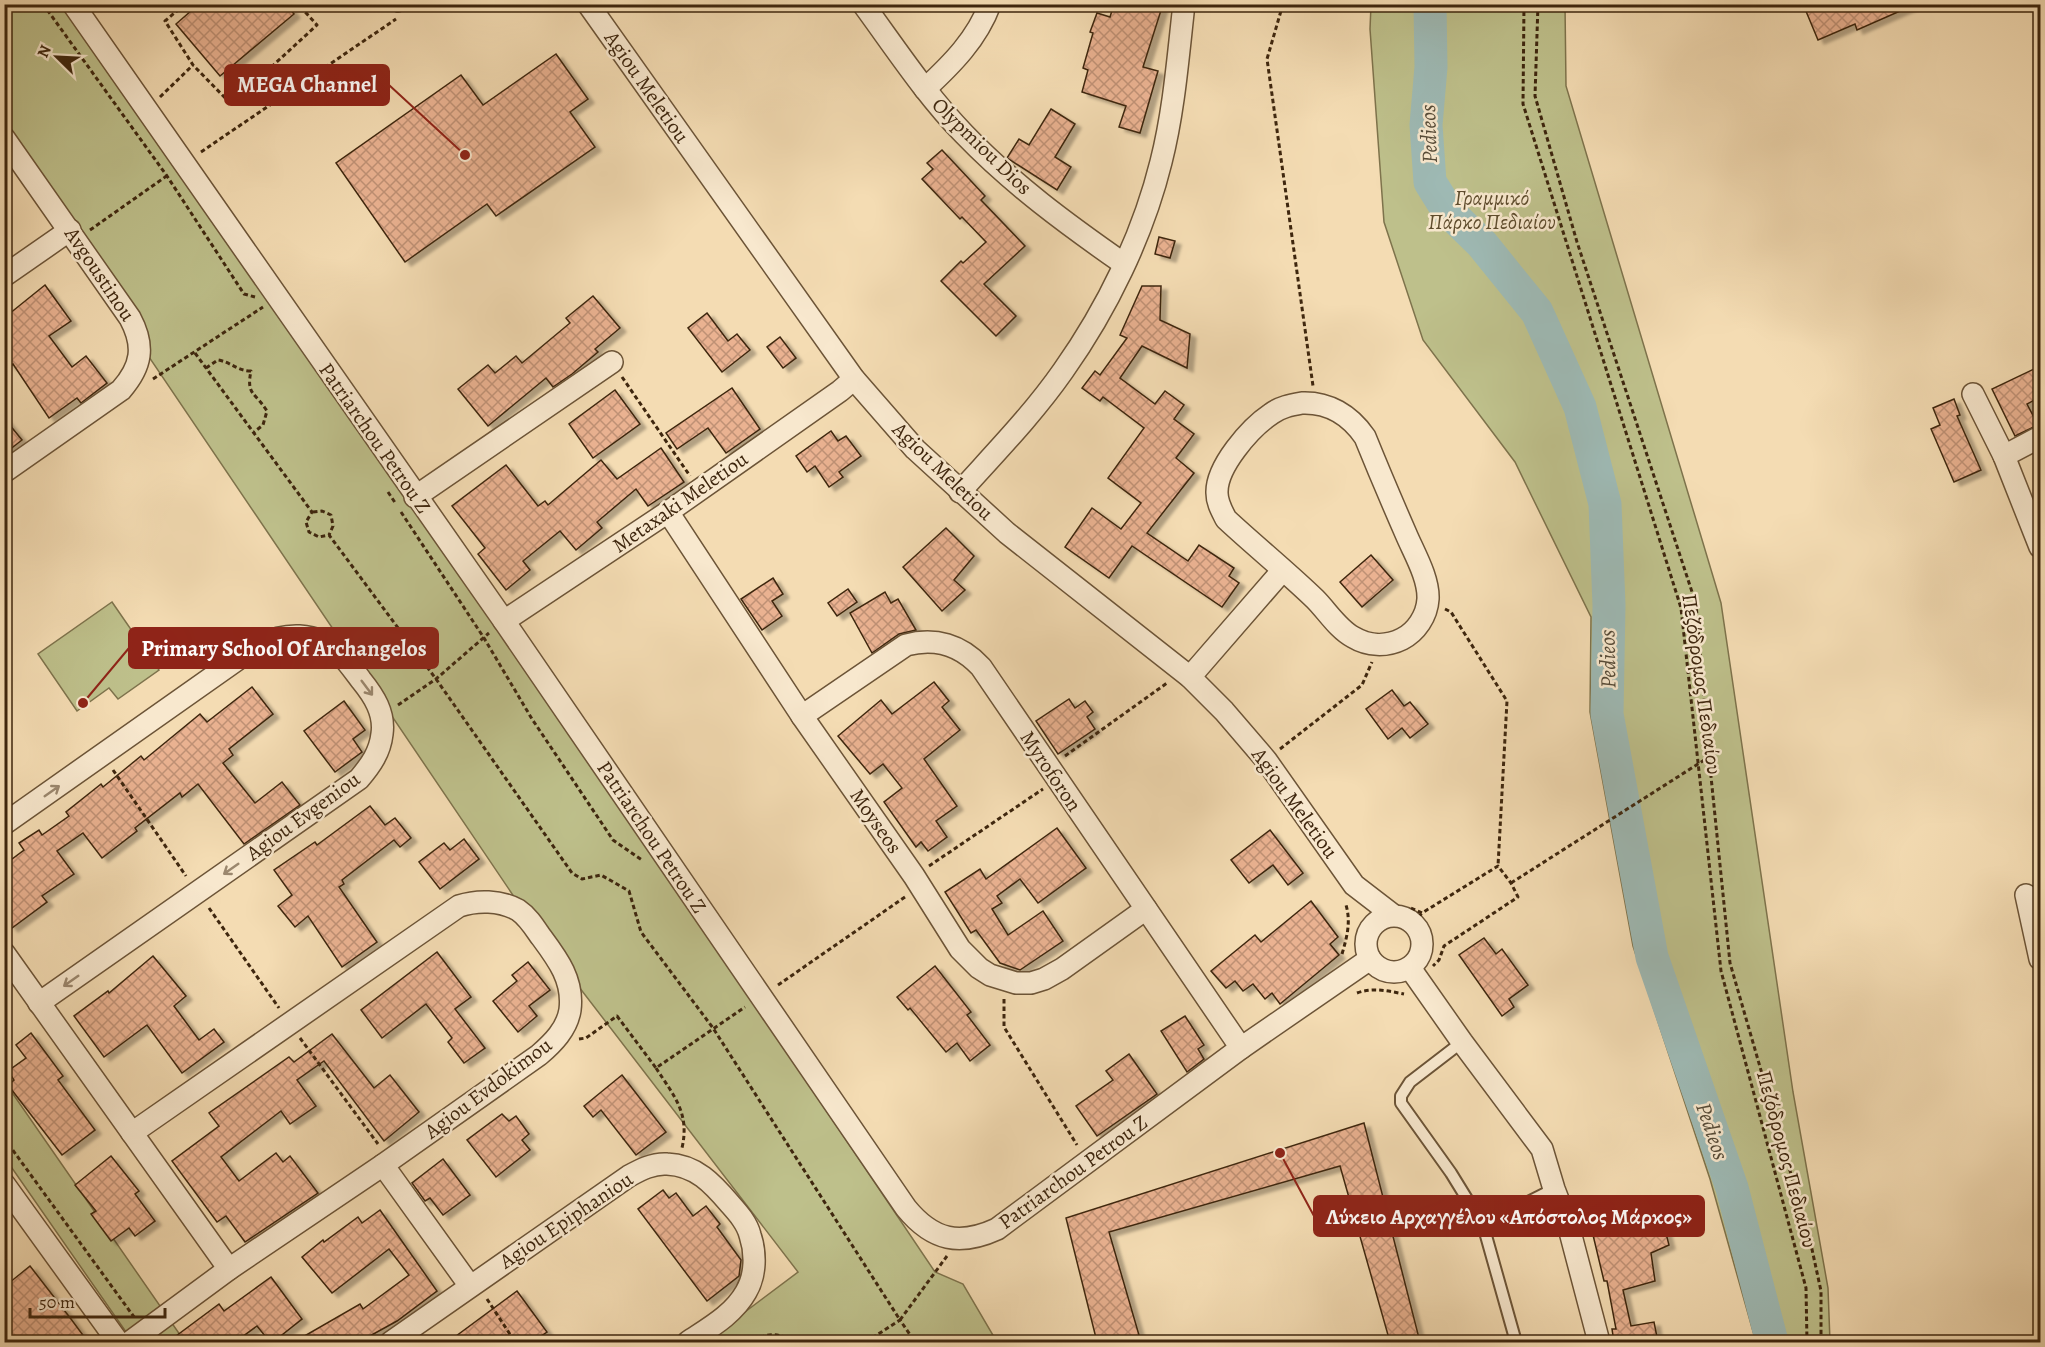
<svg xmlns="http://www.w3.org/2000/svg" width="2045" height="1347" font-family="Alegreya,serif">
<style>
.green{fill:#bec08b;stroke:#7e734c;stroke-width:1.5}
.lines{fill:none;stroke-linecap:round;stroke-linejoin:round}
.river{stroke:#9ebab5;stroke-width:33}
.building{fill:url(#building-cross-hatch);stroke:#3e260e;stroke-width:1.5;filter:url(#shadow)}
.service-casing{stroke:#6c5437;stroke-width:14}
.minor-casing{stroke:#6c5437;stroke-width:24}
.path{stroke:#3e260e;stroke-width:3;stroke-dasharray:4.5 3;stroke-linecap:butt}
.service{stroke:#f8e8ce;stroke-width:10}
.minor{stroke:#f8e8ce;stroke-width:21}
.oneway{stroke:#9b876e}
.labels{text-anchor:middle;stroke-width:5;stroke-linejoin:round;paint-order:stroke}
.street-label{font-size:21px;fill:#3e260e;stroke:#f8e8ce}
.park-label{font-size:21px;font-style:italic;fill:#5e4c2d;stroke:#f8e8ce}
.water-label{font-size:22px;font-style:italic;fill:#564b38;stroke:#f8e8ce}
.leader{fill:none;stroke:#8f2418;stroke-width:2}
.callout-dot{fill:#8f2418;stroke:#f8e8ce;stroke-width:2}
.callout{fill:#8f2418;stroke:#8f2418;stroke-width:2}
.callout-label{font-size:22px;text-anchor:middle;font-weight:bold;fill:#fff}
</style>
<defs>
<pattern id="building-cross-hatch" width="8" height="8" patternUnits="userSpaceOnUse" patternTransform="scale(1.5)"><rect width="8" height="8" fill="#eab291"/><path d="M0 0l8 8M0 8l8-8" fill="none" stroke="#bf9175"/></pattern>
<filter id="shadow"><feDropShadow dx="6" dy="4" stdDeviation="1.5" flood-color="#0004"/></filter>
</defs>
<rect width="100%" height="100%" fill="#f4dcb3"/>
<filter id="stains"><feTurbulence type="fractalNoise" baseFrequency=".00333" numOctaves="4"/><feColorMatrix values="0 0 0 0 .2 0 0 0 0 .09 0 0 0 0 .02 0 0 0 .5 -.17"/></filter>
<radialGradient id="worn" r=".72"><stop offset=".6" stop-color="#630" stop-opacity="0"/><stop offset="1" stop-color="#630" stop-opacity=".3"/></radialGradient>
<g class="green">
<path d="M4 5H82L935 1272 963 1284 997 1342H705L798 1272 546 944 5 144Z"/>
<path d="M1371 5H1565L1566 86 1721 603 1793 1092 1828 1288 1830 1342H1756L1710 1179 1633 946 1590 712 1591 617 1515 462 1423 340 1384 222 1370 29Z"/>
<path d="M112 602 159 670 118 699 109 688 77 711 38 654Z"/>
<path d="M4 1081 185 1342H133L5 1158Z"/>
</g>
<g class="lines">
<path class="river" d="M1430 4 1431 67 1426 125 1430 182 1448 211 1482 244 1537 312 1580 407 1605 504 1609 605 1607 714 1652 957 1732 1188 1772 1342"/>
</g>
<g class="building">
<path d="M199 4H286L294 14 220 76 176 24Z"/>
<path d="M1114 4H1163L1143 67 1158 71 1140 133 1119 127 1126 106 1082 92 1088 70 1083 68 1093 33 1090 32 1097 13 1110 17Z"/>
<path d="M1803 4H1916L1857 30 1855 24 1818 40Z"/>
<path d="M556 54 588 99 570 112 595 147 496 216 487 204 405 262 336 163 461 75 483 105Z"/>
<path d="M1051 109 1075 124 1055 157 1071 167 1057 190 1007 158 1019 139 1029 145Z"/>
<path d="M942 150 985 196 981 200 1025 246 984 284 1016 316 996 336 941 281 961 261 963 263 986 242 962 217 960 219 922 179 933 169 927 163Z"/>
<path d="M1159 237 1175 241 1170 258 1155 254Z"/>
<path d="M45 285 71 321 49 336 72 367 86 356 107 383 81 403 77 398 49 418 13 364 11 366 4 357V318Z"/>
<path d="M1142 286H1161L1160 320 1190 334 1187 368 1142 346 1120 378 1155 404 1165 391 1184 405 1174 419 1194 434 1176 458 1194 473 1147 533 1188 561 1199 545 1234 568 1229 576 1239 583 1222 607 1132 546 1109 578 1065 547 1092 508 1121 529 1141 503 1108 478 1144 428 1103 397 1100 401 1082 388 1095 371 1100 375 1127 338 1120 335Z"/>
<path d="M593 296 620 328 595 349 598 352 572 374 553 387 546 378 488 426 458 389 488 365 495 373 516 356 522 363 570 323 566 318Z"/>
<path d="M707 313 728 341 737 334 750 350 722 372 688 328Z"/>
<path d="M780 337 796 358 783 368 767 347Z"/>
<path d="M2034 369 2040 382V397L2027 404 2038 425 2015 436 1992 389Z"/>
<path d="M732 388 760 429 726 453 708 428 677 449 666 433Z"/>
<path d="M615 390 640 424 593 458 569 424Z"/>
<path d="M1954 399 1960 415 1957 416 1981 470 1954 482 1931 429 1940 425 1933 408Z"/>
<path d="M4 418 22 440 4 454Z"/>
<path d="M831 431 838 441 846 436 861 456 839 472 843 477 829 487 815 466 807 472 796 456Z"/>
<path d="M661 448 684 482 648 506 636 489 597 522 602 528 576 550 560 531 523 561 530 570 506 590 478 554 485 548 452 506 506 465 538 506 545 501 548 505 601 460 617 479Z"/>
<path d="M946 528 974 556 954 580 965 590 942 611 903 567Z"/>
<path d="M1371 555 1393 580 1362 607 1340 582Z"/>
<path d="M773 578 783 594 772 601 782 616 762 630 741 599Z"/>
<path d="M848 589 857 602 837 616 828 603Z"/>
<path d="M885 592 891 603 898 599 916 630 899 634 872 653 850 613Z"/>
<path d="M934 682 949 701 942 707 960 730 924 759 957 806 936 821 947 837 928 851 921 842 916 847 884 802 902 788 883 764 870 774 838 736 881 700 892 714Z"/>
<path d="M252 687 273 714 229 749 233 755 223 763 255 803 282 782 300 805 244 844 198 784 182 797 180 793 135 828 137 831 102 858 83 833 57 851 74 874 42 896 47 902 12 928 4 918V865L24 850 19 843 39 830 42 835 69 816 66 812 101 784 103 787 141 756 144 760 200 714 207 722Z"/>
<path d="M1392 690 1404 706 1410 702 1428 724 1410 738 1402 728 1388 739 1366 709Z"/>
<path d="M1069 699 1075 708 1085 701 1093 712 1087 717 1095 729 1058 754 1036 721Z"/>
<path d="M344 701 365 730 353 739 362 752 335 772 304 731Z"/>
<path d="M370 806 385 825 395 818 411 838 400 847 394 840 342 880 344 884 339 887 377 942 342 967 308 916 295 927 278 906 292 895 274 870 315 842 317 845Z"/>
<path d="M1057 828 1086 868 1038 903 1020 879 997 896 1002 903 992 909 1008 935 1043 911 1063 941 1020 970 1000 963 976 930 971 933 945 892 980 869 986 879Z"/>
<path d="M1270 830 1303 873 1288 885 1273 865 1249 883 1231 860Z"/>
<path d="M464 839 479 859 440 889 419 862 444 843 450 850Z"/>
<path d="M1311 901 1338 937 1330 944 1339 955 1280 1004 1272 993 1265 999 1253 984 1243 991 1235 981 1226 988 1211 971 1255 935 1261 942Z"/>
<path d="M1484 938 1496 954 1502 949 1528 985 1509 999 1514 1007 1502 1016 1459 955Z"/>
<path d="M437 952 471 997 455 1009 485 1048 464 1063 448 1042 452 1038 426 1004 382 1038 361 1010Z"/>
<path d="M153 956 186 996 174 1006 199 1040 214 1029 224 1042 182 1073 147 1025 104 1057 74 1016 108 991 109 993Z"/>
<path d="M528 962 550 990 529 1006 537 1016 518 1032 493 1001 517 981 512 975Z"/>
<path d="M935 966 971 1012 967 1015 990 1045 970 1061 957 1043 946 1052 910 1008 908 1010 897 997Z"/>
<path d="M1185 1016 1204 1045 1198 1049 1204 1059 1187 1072 1161 1031Z"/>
<path d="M31 1033 63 1076 58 1080 95 1130 62 1155 8 1085 14 1080 8 1071 26 1058 16 1045Z"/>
<path d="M332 1034 374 1088 390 1075 419 1112 384 1141 324 1061 297 1080 316 1106 290 1124 281 1111 221 1157 239 1181 276 1153 283 1162 290 1156 318 1193 245 1242 226 1216 217 1222 172 1161 219 1126 209 1113 289 1057 294 1062Z"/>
<path d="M1129 1054 1157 1094 1097 1136 1076 1106 1113 1080 1106 1071Z"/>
<path d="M622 1075 666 1132 636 1155 601 1110 593 1117 584 1106Z"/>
<path d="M502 1114 509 1121 516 1116 529 1134 522 1140 530 1150 496 1177 467 1140Z"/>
<path d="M1364 1123 1420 1342H1390L1340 1166 1109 1232 1141 1342H1097L1066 1218Z"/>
<path d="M111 1156 139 1191 135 1194 155 1221 135 1236 129 1228 111 1241 91 1214 96 1211 75 1185Z"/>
<path d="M443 1159 470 1195 443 1215 430 1198 425 1201 412 1183Z"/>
<path d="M663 1190 669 1198 676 1193 693 1216 706 1206 720 1224 717 1227 741 1260 739 1276 707 1301 638 1209Z"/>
<path d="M380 1210 437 1291 397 1321 359 1342H294L360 1304 363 1309 409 1275 389 1249 332 1293 302 1257 323 1240 324 1242 358 1217 362 1223Z"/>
<path d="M1661 1214 1669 1245 1651 1253 1655 1281 1623 1290 1631 1326 1654 1322 1658 1342H1614L1612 1329H1616L1607 1281H1604L1593 1235 1640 1224 1639 1220Z"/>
<path d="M30 1266 71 1319 88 1342H4V1287Z"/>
<path d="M271 1277 302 1319 273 1342H270L257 1326 235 1342H168L219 1304 224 1311Z"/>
<path d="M517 1291 547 1332 532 1342H448Z"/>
</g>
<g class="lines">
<defs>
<g id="service">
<path d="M397 4 398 6 401 4"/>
<path d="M1462 1042 1410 1082 1401 1096V1103L1451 1173 1483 1225 1516 1342"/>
<path d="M1483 1225 1554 1189"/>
</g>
<g id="minor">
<path d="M73 4 504 621 906 1208C933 1241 960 1246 997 1229L1241 1048 1370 959"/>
<path d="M588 4 854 379 915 449 1007 533 1190 677 1224 711 1266 760 1354 885 1393 915"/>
<path d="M863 4C896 49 926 95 964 134 1012 184 1068 225 1124 264"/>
<path d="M925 89C952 64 977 39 990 4"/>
<path d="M4 138 130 318C145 346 142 366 121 390L4 472"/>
<path d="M4 276 70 230"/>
<path d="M1973 394 2004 456 2040 547"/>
<path d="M1302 403C1328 402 1350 415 1365 437 1378 469 1392 502 1406 534 1414 553 1429 578 1428 599 1427 616 1416 632 1402 639 1386 647 1368 646 1353 637 1338 629 1327 611 1315 599 1286 571 1255 546 1226 519 1222 511 1217 503 1217 493 1216 467 1250 428 1271 414 1280 407 1291 405 1302 403Z"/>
<path d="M2004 456 2040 437"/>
<path d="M960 492C995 453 1033 414 1063 371 1107 309 1143 235 1161 162 1174 111 1178 57 1184 4"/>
<path d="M415 497 612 362"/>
<path d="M668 512 802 716 914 876 960 949 979 968 990 975 1016 983H1031L1044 979 1062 969 1146 909"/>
<path d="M504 621 668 512 840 391 854 379"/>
<path d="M1190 677 1282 571"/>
<path d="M802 716 906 645C935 637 961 645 981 667L1241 1048"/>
<path d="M4 824 255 647C284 632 316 630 341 655 348 662 355 672 361 680 374 696 385 713 382 734 380 752 371 765 359 779L39 1003"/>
<path d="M2026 895 2040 959"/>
<circle cx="1394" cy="944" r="28"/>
<path d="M4 953 229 1269"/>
<path d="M1410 968 1462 1042 1542 1149 1554 1189 1569 1228 1599 1342"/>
<path d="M383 1165 470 1286"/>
<path d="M4 1184 118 1342"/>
<path d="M130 1342 229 1269 383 1165 539 1055C553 1043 567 1029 570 1010 574 979 556 957 539 934 533 925 527 916 518 910 500 900 477 900 459 906L132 1133"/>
<path d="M391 1342 629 1176C640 1170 653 1163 667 1164 696 1165 713 1184 730 1204 738 1213 747 1223 750 1235 756 1253 756 1275 746 1292 733 1315 709 1328 688 1342"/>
</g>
</defs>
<use href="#service" class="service-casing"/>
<use href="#minor" class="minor-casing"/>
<g class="path">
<path d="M43 4 167 176 244 294 255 297"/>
<path d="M185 4 165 21 193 65 231 104 317 25 298 4"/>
<path d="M1283 4 1267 59 1313 386"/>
<path d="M1524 4 1523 104 1681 608 1721 971 1806 1288 1807 1342"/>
<path d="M1538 4 1535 96 1577 242 1696 604 1709 757 1730 963 1810 1240 1821 1291V1342"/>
<path d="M273 66 292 90"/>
<path d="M160 97 193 65"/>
<path d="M201 152 396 19"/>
<path d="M90 230 168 175"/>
<path d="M195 353 312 512 306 522 309 532 319 537 329 535 436 679 572 873 582 879 601 875 629 891 641 932 713 1028 900 1320 947 1256"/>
<path d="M206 368 218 360C231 362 237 371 251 371 246 395 255 392 267 411L263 425 254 432"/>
<path d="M622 377 690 476"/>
<path d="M153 379 263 307"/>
<path d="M388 492 396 504"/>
<path d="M313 512 322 511 331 515 333 526 329 535"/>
<path d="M401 512 484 638 532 719 613 840 642 860"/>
<path d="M1445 609 1451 612 1507 701 1498 866"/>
<path d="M398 705 436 679 489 633"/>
<path d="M1280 749 1362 685 1372 662"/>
<path d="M1065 756 1167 683"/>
<path d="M113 770 186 876"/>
<path d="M929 866 1043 789"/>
<path d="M1511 883 1709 757"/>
<path d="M209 908 279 1008"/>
<path d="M1411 908 1422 913 1498 866 1511 883 1518 897 1444 946 1439 960 1433 966"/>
<path d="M1414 923 1422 913"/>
<path d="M1342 954C1347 937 1351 922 1346 905"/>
<path d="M778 985 905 897"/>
<path d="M1357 993C1373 987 1388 991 1404 994"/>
<path d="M1004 999V1027L1077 1145"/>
<path d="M300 1038 378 1144"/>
<path d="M579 1039 586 1038 617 1016 656 1068 745 1007"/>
<path d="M656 1068C674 1096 690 1113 682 1148"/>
<path d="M4 1138 134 1317"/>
<path d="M487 1299 515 1342"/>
<path d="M754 1342C769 1330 782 1335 797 1342"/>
<path d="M866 1342 900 1320 915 1342"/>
</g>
<use href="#service" class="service"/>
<use href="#minor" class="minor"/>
</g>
<defs><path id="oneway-shaft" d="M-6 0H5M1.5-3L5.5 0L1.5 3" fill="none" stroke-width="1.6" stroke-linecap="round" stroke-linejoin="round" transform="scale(1.5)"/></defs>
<g class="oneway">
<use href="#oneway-shaft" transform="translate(367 688) rotate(53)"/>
<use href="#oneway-shaft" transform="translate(52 791) rotate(-35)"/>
<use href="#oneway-shaft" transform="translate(231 869) rotate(145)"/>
<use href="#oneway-shaft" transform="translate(71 981) rotate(145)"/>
</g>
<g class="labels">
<g class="street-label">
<text transform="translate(647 87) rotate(55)" y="7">Agiou Meletiou</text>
<text transform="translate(982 146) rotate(44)" y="7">Olypmiou Dios</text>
<text transform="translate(100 274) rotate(56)" y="7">Avgoustinou</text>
<text transform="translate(375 438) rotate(55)" y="7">Patriarchou Petrou Z</text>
<text transform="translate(943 471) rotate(44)" y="7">Agiou Meletiou</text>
<text transform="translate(680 502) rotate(-35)" y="7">Metaxaki Meletiou</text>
<text transform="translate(1702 684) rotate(82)" y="7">Πεζόδρομος Πεδιαίου</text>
<text transform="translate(1051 771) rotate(56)" y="7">Myroforon</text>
<text transform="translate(1295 803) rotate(54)" y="7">Agiou Meletiou</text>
<text transform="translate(303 816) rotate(-36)" y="7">Agiou Evgeniou</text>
<text transform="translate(876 821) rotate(55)" y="7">Moyseos</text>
<text transform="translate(652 837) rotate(56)" y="7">Patriarchou Petrou Z</text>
<text transform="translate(488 1088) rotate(-37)" y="7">Agiou Evdokimou</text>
<text transform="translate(1787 1159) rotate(75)" y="7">Πεζόδρομος Πεδιαίου</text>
<text transform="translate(1073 1172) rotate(-36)" y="7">Patriarchou Petrou Z</text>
<text transform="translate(566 1220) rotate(-34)" y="7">Agiou Epiphaniou</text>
</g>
<g class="park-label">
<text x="1492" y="205">Γραμμικό<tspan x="1492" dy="24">Πάρκο Πεδιαίου</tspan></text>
</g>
<g class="water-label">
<text transform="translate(1428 134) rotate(-92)" y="8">Pedieos</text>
<text transform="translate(1607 659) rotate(-91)" y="8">Pedieos</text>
<text transform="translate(1713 1131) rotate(71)" y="8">Pedieos</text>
</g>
</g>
<path class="leader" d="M465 155L389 85M83 703L129 648M1280 1153L1314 1216"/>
<g class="callout-dot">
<circle cx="465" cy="155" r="6"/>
<circle cx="83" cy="703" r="6"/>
<circle cx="1280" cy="1153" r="6"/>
</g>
<g class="callout">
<rect x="225" y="65" width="164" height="40" rx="6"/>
<rect x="129" y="628" width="309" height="40" rx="6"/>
<rect x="1314" y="1196" width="390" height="40" rx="6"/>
</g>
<g class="callout-label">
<text x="307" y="92">MEGA Channel</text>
<text x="284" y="656">Primary School Of Archangelos</text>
<text x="1509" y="1224">Λύκειο Αρχαγγέλου «Απόστολος Μάρκος»</text>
</g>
<rect width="2045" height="1347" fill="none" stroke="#f4dcb3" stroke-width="24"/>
<rect x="6" y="6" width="2033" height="1335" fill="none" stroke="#3e260e" stroke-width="3"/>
<rect x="12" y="12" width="2021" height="1323" fill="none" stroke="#3e260e" stroke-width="1.5"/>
<g transform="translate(57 57) rotate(294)" stroke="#f8e8ce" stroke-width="4.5" paint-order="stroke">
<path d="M0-4.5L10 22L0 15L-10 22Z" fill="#3e260e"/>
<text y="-9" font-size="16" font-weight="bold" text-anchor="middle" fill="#3e260e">N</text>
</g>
<path d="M30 1308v9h135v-9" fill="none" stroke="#3e260e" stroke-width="3"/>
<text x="39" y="1308" font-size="18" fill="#3e260e" stroke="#f8e8ce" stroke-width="4.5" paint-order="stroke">50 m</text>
<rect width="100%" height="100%" filter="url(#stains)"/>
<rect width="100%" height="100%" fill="url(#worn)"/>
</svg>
